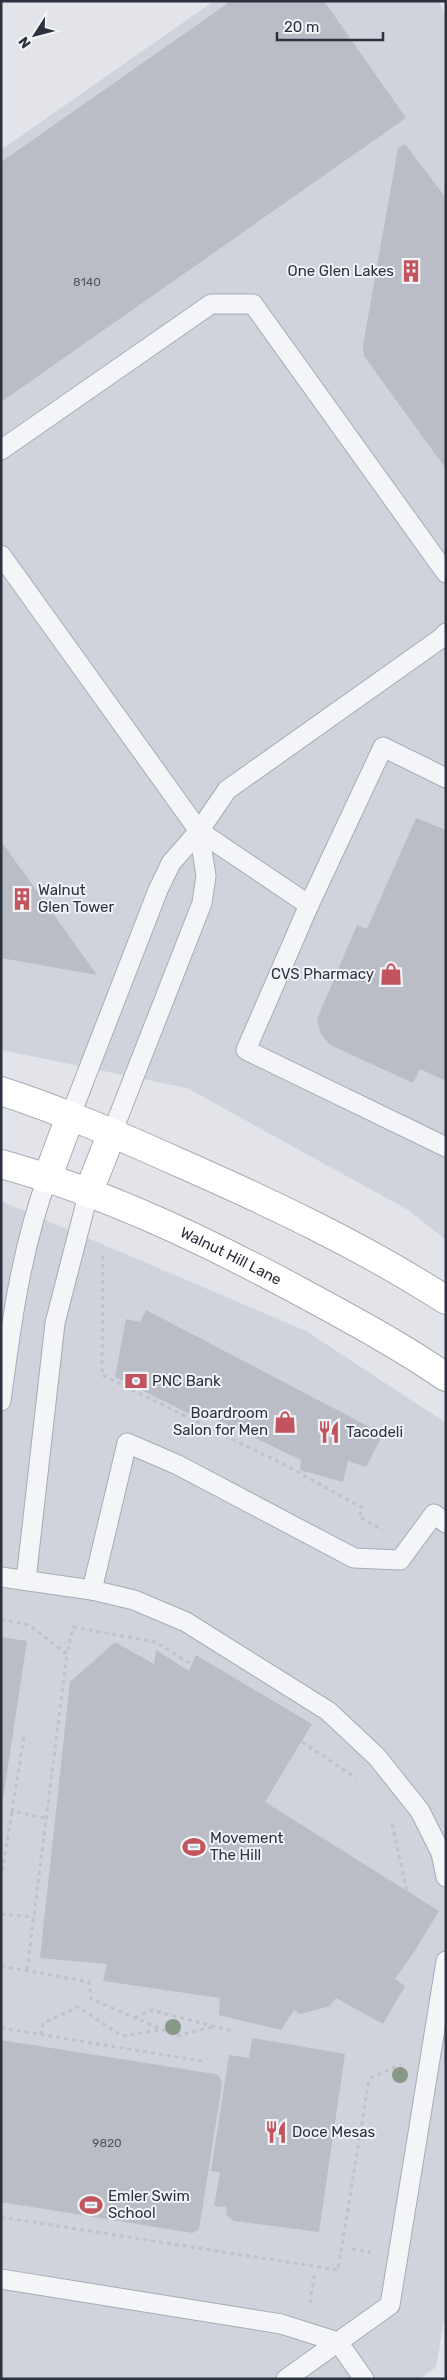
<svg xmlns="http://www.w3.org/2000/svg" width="447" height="2380" font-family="Rubik,sans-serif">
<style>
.built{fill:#d0d3db}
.building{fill:#babdc5}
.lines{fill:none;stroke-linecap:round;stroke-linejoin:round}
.lane-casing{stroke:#a8abb3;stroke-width:21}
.secondary-casing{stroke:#a8abb3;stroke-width:30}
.path{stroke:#c0c2c8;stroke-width:3;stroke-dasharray:4 4;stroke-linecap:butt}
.lane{stroke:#f4f5f8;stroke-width:19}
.secondary{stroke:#fff;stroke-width:28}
.tree{fill:#889889}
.labels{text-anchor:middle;stroke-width:4;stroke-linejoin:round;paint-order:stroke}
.number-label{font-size:12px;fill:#505460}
.poi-label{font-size:15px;fill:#2c313f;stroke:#f2f3f7;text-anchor:start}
.street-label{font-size:15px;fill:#2c313f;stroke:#f2f3f7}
</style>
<rect width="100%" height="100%" fill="#e2e4e9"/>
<g class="built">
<path d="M214 1H439L446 18V1240L408 1210 187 1088 1 1050V150Z"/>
<path d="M1 1201 306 1331 446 1423V2308L436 2367 419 2379H1Z"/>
</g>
<g class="building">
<path d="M231 1H324L406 118 1 402V162Z"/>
<path d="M405 144 446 198V469L364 356 363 345 398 148Z"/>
<path d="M416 818 446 830V1081L420 1069 413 1083 330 1045 321 1034 317 1019 357 925 367 929Z"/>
<path d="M1 841 97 975 1 958Z"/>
<path d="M146 1310 383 1434 366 1467 348 1461 343 1482 300 1470 301 1460 195 1409 192 1415 115 1377 126 1319 140 1322Z"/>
<path d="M1 1637 27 1641 2 1805 1 1804Z"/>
<path d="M115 1642 154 1664 156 1650 189 1671 196 1655 312 1724 265 1802 439 1911 414 1952 395 1979 405 1986 383 2024 336 1998 330 2006 300 2014 294 2010 281 2030 219 2015 220 1998 103 1981 107 1964 40 1958 70 1682Z"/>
<path d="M252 2038 345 2054 319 2232 234 2221 227 2216 226 2207 214 2206 220 2172 211 2171 229 2055 249 2058Z"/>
<path d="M1 2040 215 2074 220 2077 222 2085 199 2229 193 2233 1 2202Z"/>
</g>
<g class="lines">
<defs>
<g id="lane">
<path d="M1 450 211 304H253L446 573"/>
<path d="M1 555 199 831 309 905"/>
<path d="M446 778 383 747 309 905 246 1050 446 1147"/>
<path d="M70 1117 158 890 171 863 199 831 227 790 440 639 446 633"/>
<path d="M112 1133 202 903 206 876 199 831"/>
<path d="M1 1401C11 1325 21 1249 48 1176"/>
<path d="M1 1577 92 1590 134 1600 186 1622 328 1711 377 1757 420 1811 441 1853 446 1877"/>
<path d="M26 1580 55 1323 89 1191"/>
<path d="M92 1590 127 1443 178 1465 354 1558 400 1560 434 1514 446 1523"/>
<path d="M1 2279 281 2324 338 2342 364 2379"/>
<path d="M286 2379 390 2305 446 1961"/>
</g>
<g id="secondary">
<path d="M1 1091C63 1111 122 1137 180 1163 271 1203 362 1246 446 1300"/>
<path id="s1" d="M1 1164C106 1193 204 1240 299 1291 349 1318 399 1345 446 1377"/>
<path d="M48 1176 70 1117"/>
<path d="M89 1191 112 1133"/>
</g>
</defs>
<use href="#lane" class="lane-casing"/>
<use href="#secondary" class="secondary-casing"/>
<g class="path">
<path d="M103 1256 102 1375 285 1465 363 1508 359 1517 383 1530"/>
<path d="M1 1619 29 1625 67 1654 73 1627 156 1642 192 1665"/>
<path d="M24 1737 12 1811 45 1818"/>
<path d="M302 1742 356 1778"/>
<path d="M392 1824 407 1891"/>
<path d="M1 1879 12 1811"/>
<path d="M1 1914 33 1917"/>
<path d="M1 1966 89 1982 91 1999 177 2036 212 2027"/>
<path d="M27 1970 67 1654"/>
<path d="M135 2018 151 2010 235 2032"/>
<path d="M1 2028 202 2061"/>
<path d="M41 2035 43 2023 78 2007 122 2036 160 2030"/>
<path d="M1 2217 338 2270 369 2079 401 2064"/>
<path d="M352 2249 371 2252"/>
<path d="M310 2303 315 2272"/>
</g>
<use href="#lane" class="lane"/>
<use href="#secondary" class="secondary"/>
</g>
<g class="tree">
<circle cx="173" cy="2027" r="8"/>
<circle cx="400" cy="2075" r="8"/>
</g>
<defs>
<symbol id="building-bare" viewBox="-9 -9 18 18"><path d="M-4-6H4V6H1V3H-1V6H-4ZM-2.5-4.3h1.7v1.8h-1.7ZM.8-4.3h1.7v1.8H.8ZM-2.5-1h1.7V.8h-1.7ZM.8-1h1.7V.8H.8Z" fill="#c1545c" stroke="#f2f3f7" stroke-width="2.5" paint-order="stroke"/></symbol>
<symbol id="shop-bare" viewBox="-9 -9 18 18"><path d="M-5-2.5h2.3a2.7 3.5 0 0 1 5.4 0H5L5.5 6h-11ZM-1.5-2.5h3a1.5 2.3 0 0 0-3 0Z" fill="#c1545c" stroke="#f2f3f7" stroke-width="2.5" paint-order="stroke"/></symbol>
<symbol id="bank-bare" viewBox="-9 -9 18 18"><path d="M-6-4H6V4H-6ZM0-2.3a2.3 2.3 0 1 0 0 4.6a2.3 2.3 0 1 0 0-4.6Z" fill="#c1545c" stroke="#f2f3f7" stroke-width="2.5" paint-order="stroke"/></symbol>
<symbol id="restaurant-bare" viewBox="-9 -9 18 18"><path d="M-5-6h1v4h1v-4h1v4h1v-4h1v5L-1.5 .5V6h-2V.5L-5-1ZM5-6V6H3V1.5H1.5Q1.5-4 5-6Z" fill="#c1545c" stroke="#f2f3f7" stroke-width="2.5" paint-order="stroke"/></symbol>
<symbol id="stadium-bare" viewBox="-9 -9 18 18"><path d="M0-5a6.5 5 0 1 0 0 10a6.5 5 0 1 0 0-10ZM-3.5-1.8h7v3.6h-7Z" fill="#c1545c" stroke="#f2f3f7" stroke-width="2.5" paint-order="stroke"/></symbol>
</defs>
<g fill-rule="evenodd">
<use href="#building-bare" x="395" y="255" width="32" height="32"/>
<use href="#building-bare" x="6" y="883" width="32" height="32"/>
<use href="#shop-bare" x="375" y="958" width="32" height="32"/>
<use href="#bank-bare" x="120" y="1365" width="32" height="32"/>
<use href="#shop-bare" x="269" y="1406" width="32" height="32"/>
<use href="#restaurant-bare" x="313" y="1416" width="32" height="32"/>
<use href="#stadium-bare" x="178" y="1831" width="32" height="32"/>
<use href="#restaurant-bare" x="260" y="2116" width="32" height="32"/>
<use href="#stadium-bare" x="75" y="2189" width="32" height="32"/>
</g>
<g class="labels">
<g class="number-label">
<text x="87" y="286">8140</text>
<text x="107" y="2147">9820</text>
</g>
<g class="poi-label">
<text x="394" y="276" text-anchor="end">One Glen Lakes</text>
<text x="38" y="895">Walnut<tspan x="38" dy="17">Glen Tower</tspan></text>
<text x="374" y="979" text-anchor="end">CVS Pharmacy</text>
<text x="152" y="1386">PNC Bank</text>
<text x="268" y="1418" text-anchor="end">Boardroom<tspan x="268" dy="17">Salon for Men</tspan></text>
<text x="346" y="1437">Tacodeli</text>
<text x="210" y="1843">Movement<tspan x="210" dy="17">The Hill</tspan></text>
<text x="292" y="2137">Doce Mesas</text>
<text x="108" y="2201">Emler Swim<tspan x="108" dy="17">School</tspan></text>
</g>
<g class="street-label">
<text dy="5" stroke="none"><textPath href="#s1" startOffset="248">Walnut Hill Lane</textPath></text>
</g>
</g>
<rect width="447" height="2380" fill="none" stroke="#2c313f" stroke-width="5"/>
<g transform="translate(35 35) rotate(234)" stroke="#f2f3f7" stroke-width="4" paint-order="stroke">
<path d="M0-4L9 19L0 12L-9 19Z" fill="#2c313f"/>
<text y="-8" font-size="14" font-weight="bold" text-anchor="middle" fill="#2c313f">N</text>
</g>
<path d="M277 32v8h106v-8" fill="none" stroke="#2c313f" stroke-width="2.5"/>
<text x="284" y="32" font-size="15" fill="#2c313f" stroke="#f2f3f7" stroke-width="4" paint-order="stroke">20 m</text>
</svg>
